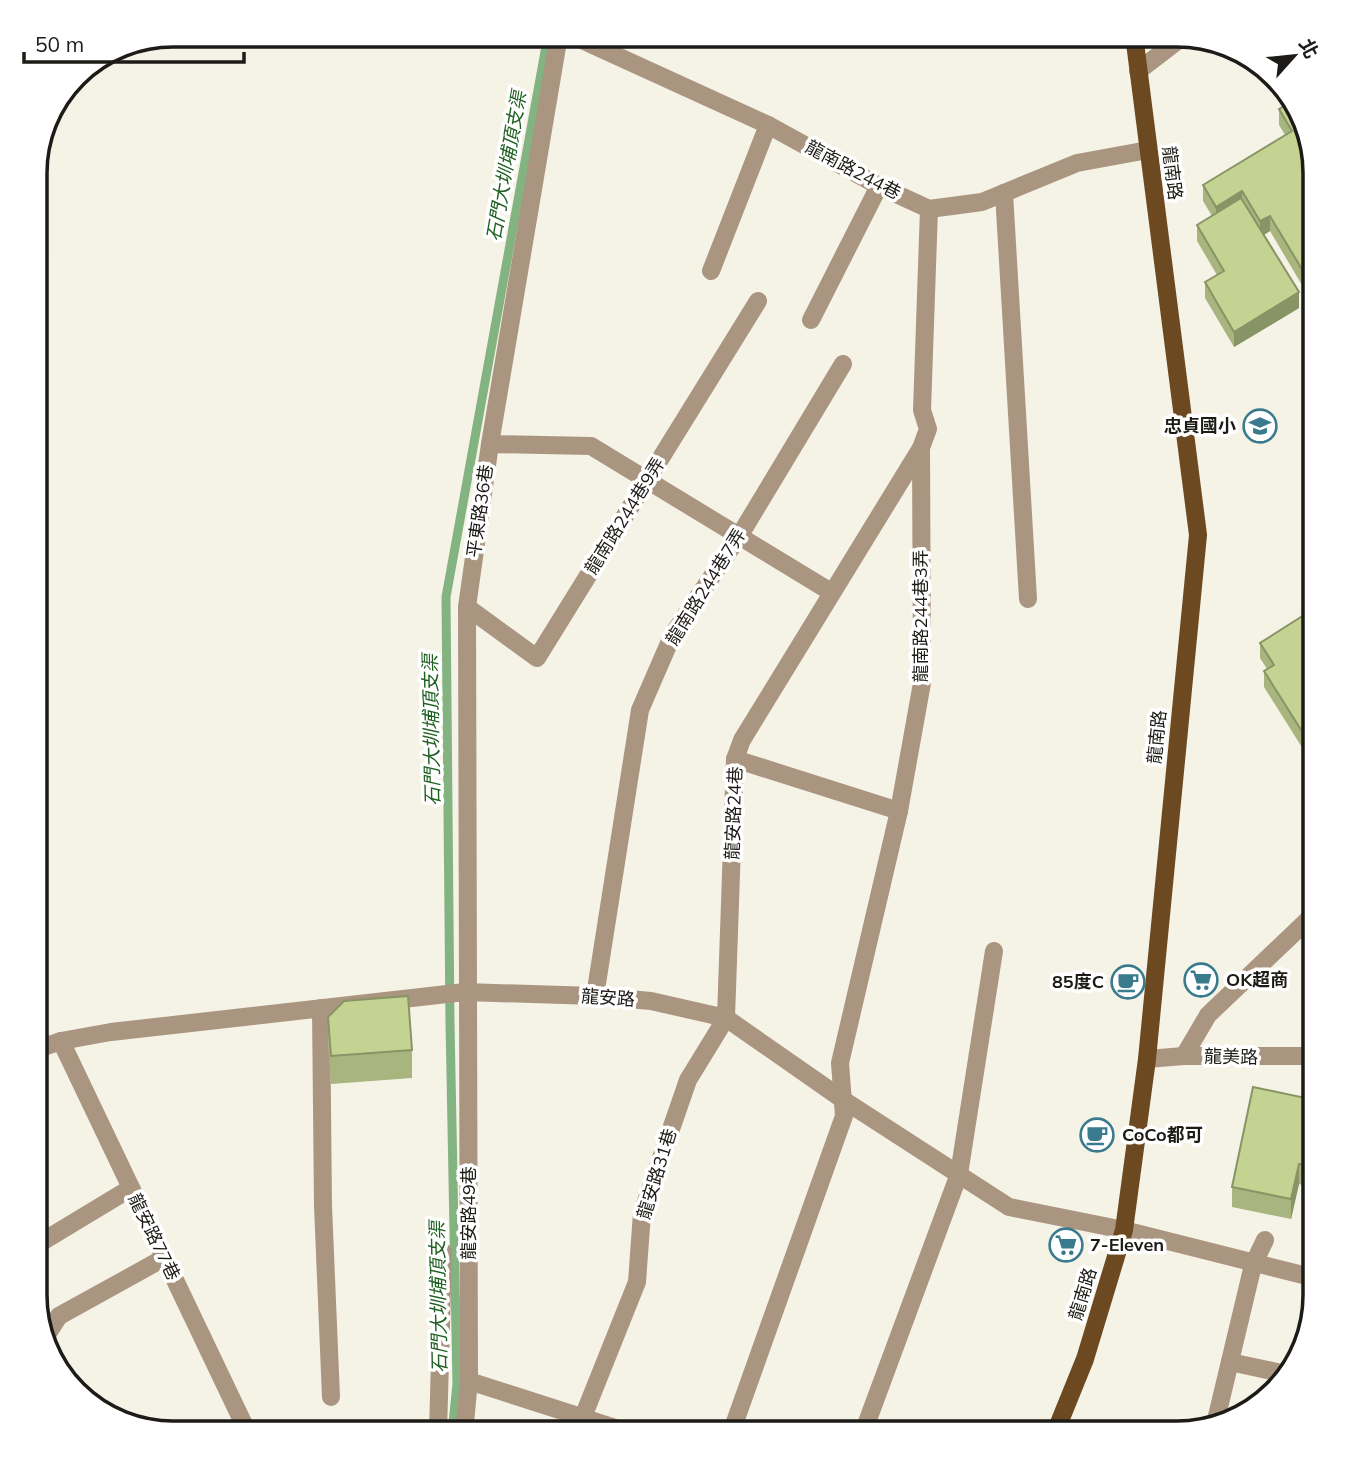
<svg xmlns="http://www.w3.org/2000/svg" width="1350" height="1468" font-family="Mulish,'Noto Sans TC',sans-serif">
<style>
.lines{fill:none;stroke-linecap:round;stroke-linejoin:round}
.stream{stroke:#84b382;stroke-width:9}
.minor{stroke:#aa9580;stroke-width:18}
.major{stroke:#6c4920;stroke-width:18}
.wall{fill:#a9b57e}
.shaded-wall{fill:#899466}
.building{fill:#c4d392;stroke:#899466;stroke-width:2}
.labels{text-anchor:middle;stroke-width:7;stroke-linejoin:round;paint-order:stroke}
.street-label{font-size:18px;fill:#1d1b17;stroke:#fff}
.poi-label{font-size:18px;font-weight:bold;fill:#1d1b17;stroke:#fff;text-anchor:start}
.water-label{font-size:19px;font-style:italic;fill:#206122;stroke:#fff}
.rim{fill:none;stroke:#1d1b17;stroke-width:3.5}
</style>
<rect width="100%" height="100%" fill="#f5f2e6"/>
<g class="lines">
<path class="stream" d="M452 1433 457 1384 450 1023 446 597 548 35"/>
<g class="minor">
<path d="M571 35 768 125 879 186 929 209 982 202 1077 163 1148 150"/>
<path d="M1138 71 1185 35"/>
<path d="M1004 193 1028 599"/>
<path d="M711 271 768 125"/>
<path d="M811 320 879 186"/>
<path d="M490 444 591 446 831 592"/>
<path d="M467 607 537 658 758 301"/>
<path d="M735 759 899 811"/>
<path d="M595 996 640 710 673 634 740 535 843 364"/>
<path d="M321 1008 323 1206 331 1397"/>
<path d="M61 1041 248 1433"/>
<path d="M35 1050 61 1041 111 1032 465 992 595 996 651 1001 726 1018 845 1101 1009 1207 1124 1230 1315 1278"/>
<path d="M1184 1056 1208 1015 1315 913"/>
<path d="M1147 1059 1184 1056H1315"/>
<path d="M35 1246 131 1188"/>
<path d="M48 1333 59 1316 164 1258"/>
<path d="M1230 1362 1286 1374"/>
<path d="M469 1381 631 1433"/>
<path d="M583 1417 637 1282 642 1213 688 1080 726 1018 735 759 742 740 921 448"/>
<path d="M1216 1420 1253 1265 1265 1240"/>
<path d="M438 1433 443 1252"/>
<path d="M464 1433 469 1381 467 607 490 444 559 35"/>
<path d="M731 1433 844 1116 840 1063 899 811 922 683 921 448 928 429 922 410 929 209"/>
<path d="M863 1433 959 1174 994 951"/>
</g>
<path class="major" d="M1055 1433 1085 1359 1124 1230 1147 1059 1198 535 1134 35"/>
</g>
<g class="wall">
<path d="M1279 109 1315 172V307L1270 231 1264 235 1299 308 1234 347 1205 298V282L1217 275 1197 241V225L1212 216 1203 201V185L1285 135 1279 125Z"/>
<path d="M1315 608V768L1264 687V671L1267 669 1260 658V643Z"/>
<path d="M328 1017 412 1050V1078L331 1084 328 1045Z"/>
<path d="M1315 1100V1188L1299 1184 1291 1219 1232 1207V1187Z"/>
</g>
<g class="shaded-wall">
<path d="M1242 191V207L1216 222V207Z"/>
<path d="M1270 216V231L1260 237V221Z"/>
<path d="M1299 292V308L1234 347V332Z"/>
<path d="M1299 1164V1184L1291 1219V1199Z"/>
</g>
<g class="building">
<path d="M1291 102 1315 172V291L1270 216 1260 221 1242 191 1216 207 1203 185 1292 131 1279 109Z"/>
<path d="M1241 198 1299 292 1234 332 1205 282 1224 271 1197 225Z"/>
<path d="M1315 608V752L1264 671 1274 665 1260 643Z"/>
<path d="M408 996 412 1050 331 1056 328 1017 344 1001Z"/>
<path d="M1253 1087 1315 1100V1167L1299 1164 1291 1199 1232 1187Z"/>
</g>
<defs>
<symbol id="school-ring" viewBox="-11 -11 22 22"><circle r="9.5" fill="#fff" stroke="#397a8d" stroke-width="1.5"/><path d="M0-5L7-2L0 1L-7-2ZM-4 1L0 2.5L4 1V4Q0 6-4 4Z" fill="#397a8d"/></symbol>
<symbol id="supermarket-ring" viewBox="-11 -11 22 22"><circle r="9.5" fill="#fff" stroke="#397a8d" stroke-width="1.5"/><path d="M-6-5.5h2.5l.6 2H6L4.5 2H-2.5L-4.4-4H-6ZM-1.5 3.2a1.3 1.3 0 1 0 .1 0ZM3 3.2a1.3 1.3 0 1 0 .1 0Z" fill="#397a8d"/></symbol>
<symbol id="cafe-ring" viewBox="-11 -11 22 22"><circle r="9.5" fill="#fff" stroke="#397a8d" stroke-width="1.5"/><path d="M-5.5-4.5H6V0H3Q3 3.5 0 3.5H-2.5Q-5.5 3.5-5.5 0ZM3-3.2v2h1.7v-2ZM-6 4.5H4V6H-6Z" fill="#397a8d"/></symbol>
</defs>
<g fill-rule="evenodd">
<use href="#school-ring" x="1241" y="407" width="38" height="38"/>
<use href="#supermarket-ring" x="1182" y="961" width="38" height="38"/>
<use href="#cafe-ring" x="1109" y="963" width="38" height="38"/>
<use href="#cafe-ring" x="1078" y="1116" width="38" height="38"/>
<use href="#supermarket-ring" x="1047" y="1226" width="38" height="38"/>
</g>
<g class="labels">
<g class="street-label">
<text transform="translate(853 170) rotate(28)" y="6">龍南路244巷</text>
<text transform="translate(1172 173) rotate(83)" y="6">龍南路</text>
<text transform="translate(480 511) rotate(-82)" y="6">平東路36巷</text>
<text transform="translate(625 516) rotate(-58)" y="6">龍南路244巷9弄</text>
<text transform="translate(706 587) rotate(-58)" y="6">龍南路244巷7弄</text>
<text transform="translate(921 616) rotate(-90)" y="6">龍南路244巷3弄</text>
<text transform="translate(1157 737) rotate(-84)" y="6">龍南路</text>
<text transform="translate(734 813) rotate(-88)" y="6">龍安路24巷</text>
<text transform="translate(608 998) rotate(4)" y="6">龍安路</text>
<text transform="translate(1231 1057) rotate(1)" y="6">龍美路</text>
<text transform="translate(657 1174) rotate(-73)" y="6">龍安路31巷</text>
<text transform="translate(469 1213) rotate(-90)" y="6">龍安路49巷</text>
<text transform="translate(154 1237) rotate(64)" y="6">龍安路77巷</text>
<text transform="translate(1083 1294) rotate(-73)" y="6">龍南路</text>
</g>
<g class="poi-label">
<text x="1236" y="432" text-anchor="end">忠貞國小</text>
<text x="1226" y="986">OK超商</text>
<text x="1104" y="988" text-anchor="end">85度C</text>
<text x="1122" y="1141">CoCo都可</text>
<text x="1090" y="1251">7-Eleven</text>
</g>
<g class="water-label">
<text transform="translate(506 166) rotate(-80)" y="7">石門大圳埔頂支渠</text>
<text transform="translate(431 730) rotate(-91)" y="7">石門大圳埔頂支渠</text>
<text transform="translate(438 1297) rotate(-91)" y="7">石門大圳埔頂支渠</text>
</g>
</g>
<path d="M0 0H1350V1468H0ZM173 47H1177A126 126 0 0 1 1303 173V1295A126 126 0 0 1 1177 1421H173A126 126 0 0 1 47 1295V173A126 126 0 0 1 173 47Z" fill="#fff" fill-rule="evenodd"/>
<path class="rim" d="M173 47H1177A126 126 0 0 1 1303 173V1295A126 126 0 0 1 1177 1421H173A126 126 0 0 1 47 1295V173A126 126 0 0 1 173 47Z"/>
<g transform="translate(1294 56) rotate(63)" stroke="#ffffff" stroke-width="5" paint-order="stroke">
<path d="M0-5L12 26L0 18L-12 26Z" fill="#1d1b17"/>
<text y="-10" font-size="19" font-weight="bold" text-anchor="middle" fill="#1d1b17">北</text>
</g>
<path d="M24 52v10h220v-10" fill="none" stroke="#1d1b17" stroke-width="3.5"/>
<text x="35" y="52" font-size="21" fill="#1d1b17" stroke="#ffffff" stroke-width="5" paint-order="stroke">50 m</text>
</svg>
